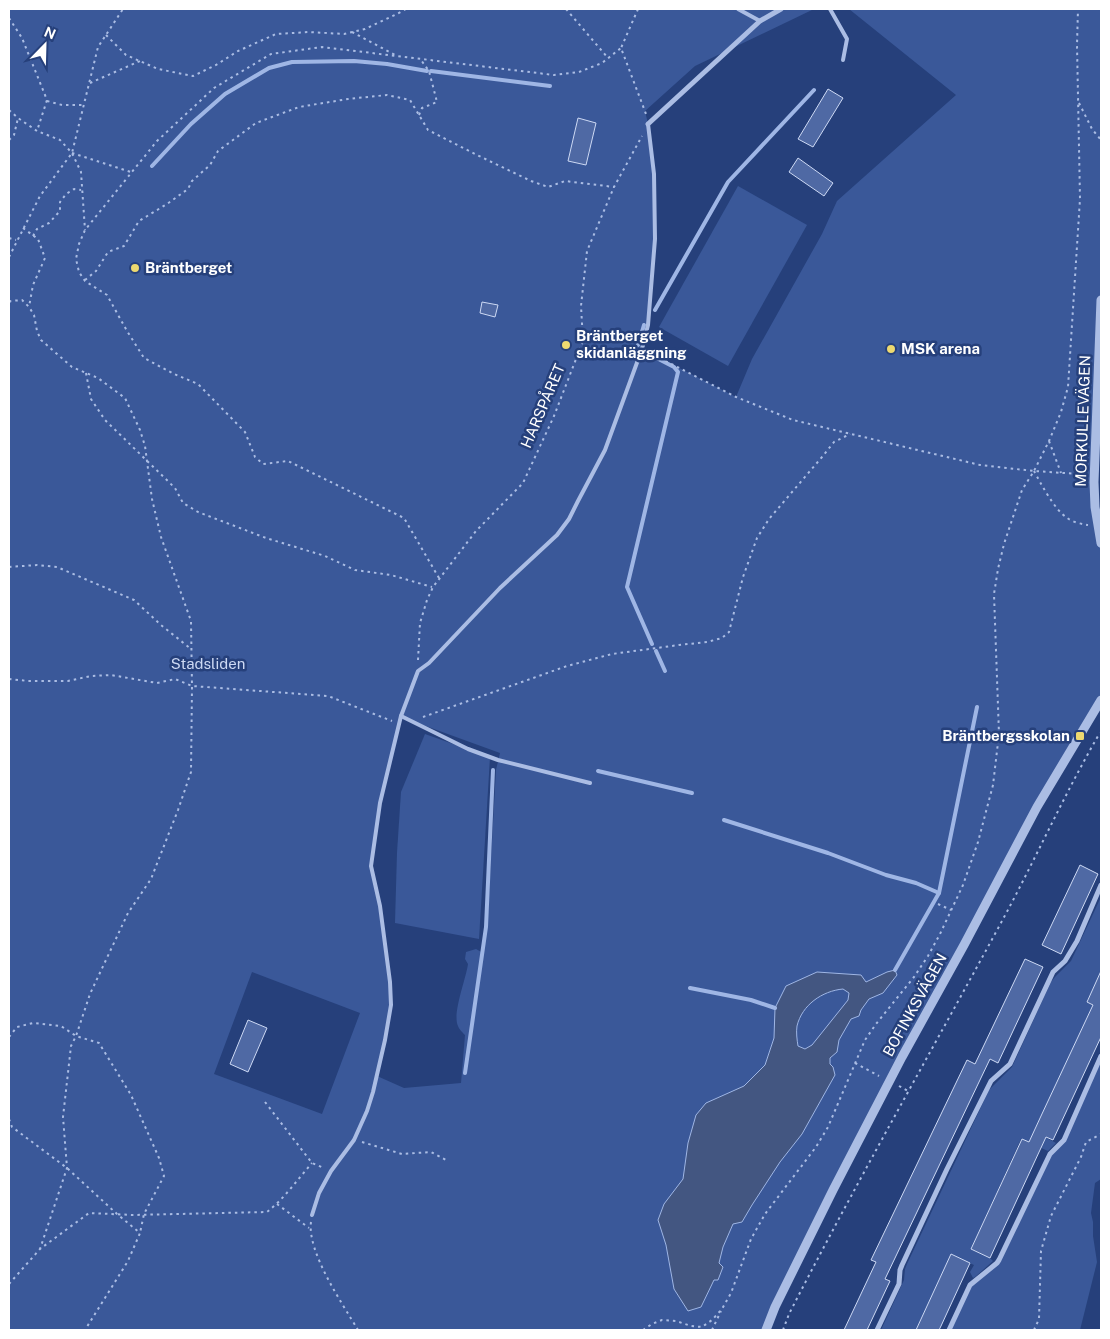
<svg xmlns="http://www.w3.org/2000/svg" width="1110" height="1339" font-family="'Public Sans',sans-serif">
<style>
.green{fill:#3a5899;fill-rule:evenodd}
.water{fill:#435681;stroke:#9fb6e5;fill-rule:evenodd}
.lines{fill:none;stroke-linecap:round;stroke-linejoin:round}
.stream{stroke:#9fb6e5;stroke-width:4}
.building{fill:#4f69a4;stroke:#cdd9f4}
.path{stroke:#abbde4;stroke-width:2;stroke-dasharray:2.5 4;stroke-linecap:butt}
.service{stroke:#abbde4;stroke-width:4}
.minor{stroke:#abbde4;stroke-width:5}
.tertiary{stroke:#abbde4;stroke-width:9}
.poi-dot{fill:#edd970;stroke:#26407b;stroke-width:2}
.labels{text-anchor:middle;stroke-width:5;stroke-linejoin:round;paint-order:stroke}
.poi-label{font-size:15px;font-weight:bold;fill:#fff;stroke:#26407b;text-anchor:start}
.street-label{font-size:15px;fill:#fff;stroke:#26407b}
.park-label{font-size:15px;fill:#cdd9f4;stroke:#26407b}
</style>
<rect width="100%" height="100%" fill="#26407b"/>
<g class="green">
<path d="M9 9H814L695 66 645 111 648 124 654 174 655 239 648 325 642 349 736 397 752 359 822 234 837 201 956 95 849 9H1101V300L1094 482 1101 543V700L902 1057 766 1330H9ZM401 717 500 753 496 770 487 930 483 953 476 949 466 952 465 959 468 964C466 979 452 1014 458 1026 459 1029 463 1033 465 1035L461 1083 404 1088 377 1076 391 1005 380 906 371 866 380 803ZM252 972 360 1013 322 1114 214 1074Z"/>
<path d="M738 186 807 225 728 366 659 327Z"/>
<path d="M425 734 490 757 479 939 395 923 397 853 401 792Z"/>
<path d="M1101 897V971L1087 1002 1101 1009V1026L1086 1020 1034 1131 1056 1143 1048 1151 1021 1139 971 1249 990 1258 993 1261 975 1277 973 1278 970 1272 974 1265 951 1255 916 1330H881L904 1280 905 1269 907 1264 989 1090 1012 1067 1051 982 1055 977 1071 961Z"/>
<path d="M1101 1056V1179L1095 1183 1091 1213 1093 1222V1236L1097 1262 1080 1330H949L966 1291 997 1263 1050 1154 1064 1140Z"/>
</g>
<path class="water" d="M895 970 897 975 883 993 869 999 861 1010 859 1016 851 1019 839 1040 837 1052 830 1058V1064L833 1067 835 1075 802 1134 780 1162 752 1205 742 1222 733 1224 723 1247 719 1263 723 1267 718 1280H714L701 1307 688 1311 674 1289 666 1245 658 1220 664 1204 683 1179 688 1143 696 1115 706 1103 744 1086 765 1065 774 1038 775 1008 786 986 817 972 861 975 866 982 887 972ZM843 989 849 993 848 1000 812 1045 805 1049 798 1046C797 1040 796 1032 797 1026 802 1005 822 991 843 989Z"/>
<g class="lines">
<g class="stream">
<path d="M431 71 550 86"/>
<path d="M152 166 191 124 225 94 269 68 292 62 354 61 387 64 427 71"/>
<path d="M655 310 728 182 814 90"/>
<path d="M638 345 644 325"/>
<path d="M634 349 638 350"/>
<path d="M643 351 674 367 678 372 627 587 652 644"/>
<path d="M656 651 665 671"/>
<path d="M598 771 692 793"/>
<path d="M724 820 828 853 886 875 916 883 939 893"/>
<path d="M895 970 939 893 977 707"/>
<path d="M690 988 751 1000 775 1008"/>
<path d="M465 1073 486 927 493 770"/>
</g>
</g>
<g class="building">
<path d="M828 89 843 98 813 147 798 139Z"/>
<path d="M578 118 596 123 586 165 568 161Z"/>
<path d="M798 158 833 183 824 196 789 172Z"/>
<path d="M482 302 498 305 495 317 480 313Z"/>
<path d="M1080 865 1098 874 1061 954 1042 945Z"/>
<path d="M1025 959 1043 967 998 1063 990 1059 885 1279 890 1281 867 1330H844L876 1262 871 1260 967 1060 975 1064Z"/>
<path d="M1101 971V1037L1053 1140 1046 1137 990 1258 971 1249 1022 1139 1029 1142 1041 1116 1093 1005 1087 1002Z"/>
<path d="M248 1020 267 1028 248 1072 230 1064Z"/>
<path d="M951 1254 970 1263 941 1326 939 1330H916Z"/>
</g>
<g class="lines">
<g class="path">
<path d="M566 9 608 58"/>
<path d="M638 9 621 48 646 114"/>
<path d="M9 18 22 38 47 100 37 131"/>
<path d="M352 32 397 56"/>
<path d="M106 35 126 55 158 69 193 76 216 65 238 51 276 34 309 32 344 34 365 29 397 14 406 9"/>
<path d="M90 83 140 61"/>
<path d="M47 101 62 105H84"/>
<path d="M1079 103 1092 129 1101 140"/>
<path d="M9 110 18 118 37 131 60 140 72 153 81 172 85 230"/>
<path d="M419 115 422 108 437 102 429 71 421 60"/>
<path d="M9 140 14 135 18 118"/>
<path d="M72 153 131 172"/>
<path d="M23 228 38 239 45 258 33 285 29 307"/>
<path d="M33 236 37 229 49 223 60 211V202L66 194 74 189 81 190"/>
<path d="M9 238 16 240"/>
<path d="M9 257 40 196 72 153 98 47 123 9"/>
<path d="M85 280 96 271 108 252 124 246 139 221 167 204 188 189 192 181 210 165 218 151 256 123 299 107 348 99 387 95 410 100 428 130 477 155 531 181 548 187 565 181 614 187"/>
<path d="M9 302 11 301 22 300 29 307 34 315 37 331 41 340 72 367 98 378 125 398 140 430 145 446 152 499 161 537 191 621 192 686 191 772 178 810 151 879 128 913 90 994 76 1036 71 1046 63 1117 67 1168 40 1249"/>
<path d="M648 352 736 397 793 420 980 465 1034 471 1079 474"/>
<path d="M86 373 91 399 105 420 175 488 183 503 198 512 266 538 325 556 355 570 391 575 432 587"/>
<path d="M1049 441 1061 473"/>
<path d="M1034 471C1041 484 1055 510 1066 517 1072 522 1081 524 1088 525"/>
<path d="M9 567 37 565 57 567 134 600 161 625 191 649"/>
<path d="M439 578 404 518 288 461 263 464 255 457 245 432 198 384 174 374 144 358 127 331 107 295 85 281 79 272 76 259 79 244 85 230 157 141 214 88 271 54 322 47 554 75 579 72 602 63 621 48"/>
<path d="M418 660 420 623 427 600 433 587 476 531 523 483 554 416 583 341 581 306 587 251 614 187 642 136"/>
<path d="M9 679 28 681H68L91 676 111 675 157 683 175 679 192 686 328 696 392 721"/>
<path d="M423 717 567 666 612 654 679 645 707 642 722 638 729 632 743 577 757 538 769 519 822 457 834 442 850 434"/>
<path d="M938 904 951 910"/>
<path d="M9 1037 17 1027 33 1023 61 1026 76 1036 99 1043 131 1095 159 1158 164 1176 144 1214 140 1233"/>
<path d="M855 1063 879 1076"/>
<path d="M899 1086 908 1091"/>
<path d="M265 1102 312 1163 324 1168"/>
<path d="M9 1119 12 1127 67 1168 117 1214 140 1233 128 1261 85 1330"/>
<path d="M362 1142 402 1154 431 1152 448 1161"/>
<path d="M277 1204 309 1228"/>
<path d="M311 1222C307 1252 342 1303 358 1330"/>
<path d="M9 1284 40 1249 89 1213 133 1215 267 1212C283 1200 298 1179 312 1163"/>
<path d="M643 1330 652 1324 662 1320 676 1321 691 1326 702 1327 712 1320 722 1309 731 1293 751 1239 765 1214 816 1147 828 1127 865 1040 876 1024 914 977 928 956 940 934 963 885 978 842 993 785 999 734 994 594 998 569 1004 544 1022 490 1034 471 1049 441 1061 412 1068 387 1080 199 1077 45 1078 9"/>
<path d="M712 1330 721 1311"/>
<path d="M783 1330 789 1314C857 1181 931 1052 1002 921 1035 860 1063 797 1098 736L1101 733"/>
<path d="M1034 1330 1039 1319 1041 1251 1051 1216 1081 1157 1086 1142 1101 1134"/>
</g>
<g class="service">
<path d="M738 9 760 21"/>
<path d="M830 9 847 39 843 60"/>
<path d="M401 716 468 749 498 760 590 783"/>
<path d="M312 1215 319 1193 331 1171 354 1140 367 1111 373 1092 385 1040 391 1005 390 982 380 906 371 866 380 803 401 716 418 671 429 663 500 588 557 535 569 519 578 501 605 450 642 349 648 325 655 239 654 174 648 124"/>
</g>
<g class="minor">
<path d="M648 124 760 21 781 9"/>
<path d="M877 1330 899 1284 900 1270 902 1265 947 1169 991 1081 1010 1064 1053 972 1065 961 1077 941 1101 885"/>
<path d="M949 1330 970 1285 997 1263 999 1260 1050 1154 1064 1140 1101 1056"/>
</g>
<g class="tertiary">
<path d="M1101 300 1094 482 1095 507 1101 543"/>
<path d="M766 1330 775 1307 833 1190 902 1057 964 945 1037 807 1101 700"/>
</g>
</g>
<g class="poi-dot">
<circle cx="135" cy="268" r="5"/>
<circle cx="566" cy="345" r="5"/>
<circle cx="891" cy="349" r="5"/>
<rect x="1075" y="731" width="10" height="10" rx="2.5"/>
</g>
<g class="labels">
<g class="poi-label">
<text x="145" y="273">Bräntberget</text>
<text x="576" y="341">Bräntberget<tspan x="576" dy="17">skidanläggning</tspan></text>
<text x="901" y="354">MSK arena</text>
<text x="1070" y="741" text-anchor="end">Bräntbergsskolan</text>
</g>
<g class="street-label">
<text transform="translate(543 406) rotate(-67)" y="5">HARSPÅRET</text>
<text transform="translate(1083 421) rotate(-88)" y="5">MORKULLEVÄGEN</text>
<text transform="translate(915 1005) rotate(-61)" y="5">BOFINKSVÄGEN</text>
</g>
<g class="park-label">
<text x="208" y="669">Stadsliden</text>
</g>
</g>
<rect width="1110" height="1339" fill="none" stroke="#ffffff" stroke-width="20"/>
<g transform="translate(45 45) rotate(23)" stroke="#26407b" stroke-width="4" paint-order="stroke">
<path d="M0-4L9 19L0 12L-9 19Z" fill="#ffffff"/>
<text y="-8" font-size="14" font-weight="bold" text-anchor="middle" fill="#ffffff">N</text>
</g>
</svg>
